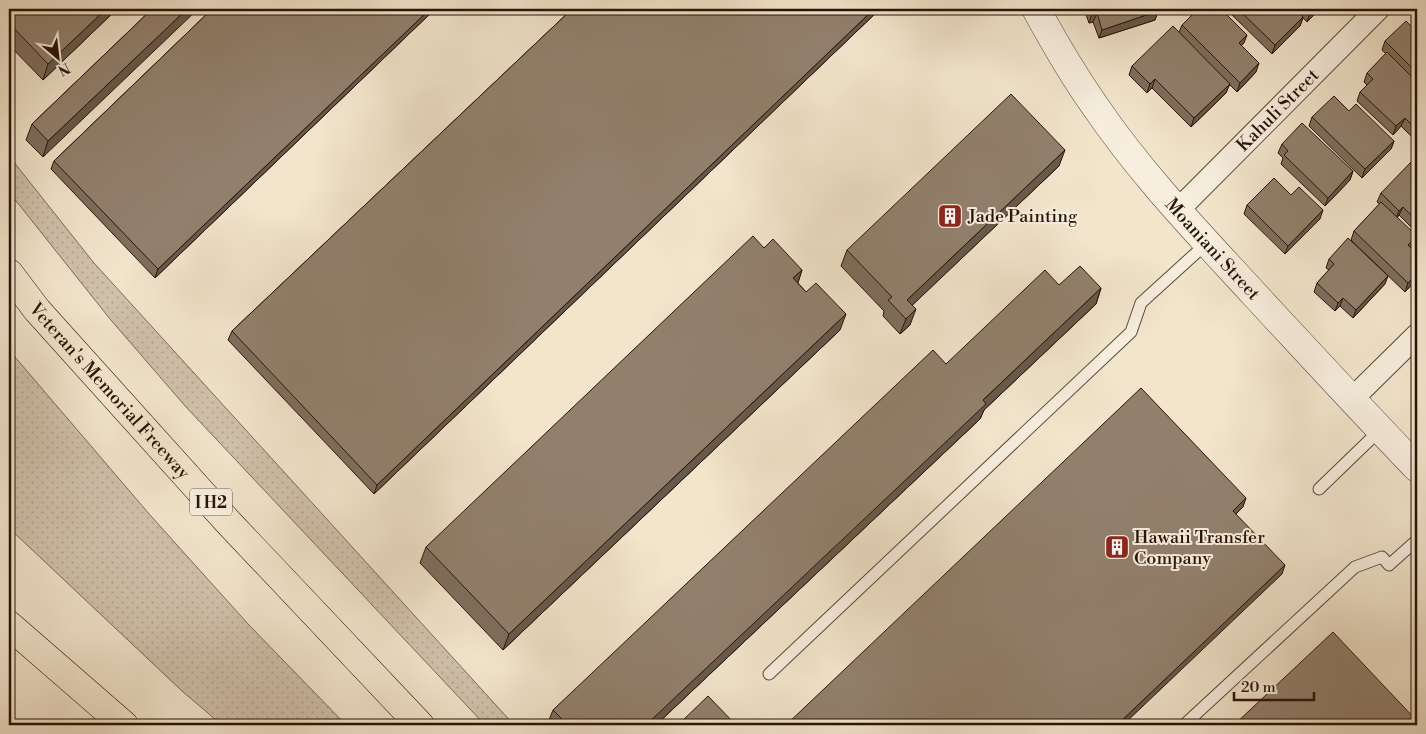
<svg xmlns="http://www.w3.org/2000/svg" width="1426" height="734" font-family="'Libre Bodoni',serif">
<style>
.grass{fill:url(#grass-dots);stroke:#7c6a59}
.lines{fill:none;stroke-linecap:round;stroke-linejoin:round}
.service-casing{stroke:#5b4838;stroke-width:13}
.minor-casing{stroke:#5b4838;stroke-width:24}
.tertiary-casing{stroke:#5b4838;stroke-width:29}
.motorway-casing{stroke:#291307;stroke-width:29}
.service{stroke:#f7eede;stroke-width:11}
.minor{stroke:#f7eede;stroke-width:22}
.tertiary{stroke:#f7eede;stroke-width:28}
.motorway{stroke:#f2e5cc;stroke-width:28}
.wall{fill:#7e6e5e;stroke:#291307}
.shaded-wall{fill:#665a4c;stroke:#291307}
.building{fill:#92806d;stroke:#291307}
.labels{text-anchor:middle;stroke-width:4;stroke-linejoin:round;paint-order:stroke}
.shield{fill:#f7eede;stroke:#675548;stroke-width:1}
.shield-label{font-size:16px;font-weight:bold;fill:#291307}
.street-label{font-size:18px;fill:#291307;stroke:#f7eede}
.poi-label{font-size:18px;fill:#291307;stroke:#f7eede;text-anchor:start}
</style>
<defs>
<pattern id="grass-dots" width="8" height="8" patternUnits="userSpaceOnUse" patternTransform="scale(1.25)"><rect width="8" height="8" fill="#d0c1ab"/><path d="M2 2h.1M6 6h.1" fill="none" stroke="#b3a592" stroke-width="1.8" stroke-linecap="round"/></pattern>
</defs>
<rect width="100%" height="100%" fill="#f2e5cc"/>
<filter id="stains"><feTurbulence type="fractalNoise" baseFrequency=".004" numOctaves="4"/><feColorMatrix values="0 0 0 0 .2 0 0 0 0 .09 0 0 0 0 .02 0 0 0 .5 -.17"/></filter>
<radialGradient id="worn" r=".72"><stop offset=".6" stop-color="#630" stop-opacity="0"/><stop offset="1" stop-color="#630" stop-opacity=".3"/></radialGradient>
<g class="grass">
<path d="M9 156 94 263 514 725H485L186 407 110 319 9 192Z"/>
<path d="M9 350 150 515 249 625 346 725H222L182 691 9 528Z"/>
</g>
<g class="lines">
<defs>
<g id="service">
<path d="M1319 489 1380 430"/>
<path d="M769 674 1131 332 1141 303 1207 243"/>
<path d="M1184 725 1355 567 1382 557 1389 565 1417 540"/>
</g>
<g id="minor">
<path id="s1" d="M1178 210 1378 9"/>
<path d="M1351 400 1417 335"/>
</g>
<g id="tertiary">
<path id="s2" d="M1036 9C1054 42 1073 75 1095 106 1141 174 1199 234 1254 294 1308 352 1362 411 1417 468"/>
</g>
<g id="motorway">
<path id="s3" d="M9 273 37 310 228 522 420 725"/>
<path d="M9 625 124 725"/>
</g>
</defs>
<use href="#service" class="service-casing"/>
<use href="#minor" class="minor-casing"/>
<use href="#tertiary" class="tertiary-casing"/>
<use href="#motorway" class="motorway-casing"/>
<use href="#service" class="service"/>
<use href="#minor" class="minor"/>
<use href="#tertiary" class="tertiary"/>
<use href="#motorway" class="motorway"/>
</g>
<g class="wall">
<path d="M9 9H117L43 80 9 45Z"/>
<path d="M152 9 43 157 26 140 32 124Z"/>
<path d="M212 9H435L155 278 51 169 54 161Z"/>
<path d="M572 9H880L374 494 228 340 232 331Z"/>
<path d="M1084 9H1157L1158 11 1155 20 1099 38 1093 22 1089 23Z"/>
<path d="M1226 9H1320L1307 22 1303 18 1300 26 1272 54Z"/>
<path d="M1182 25 1244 43 1241 45 1256 72 1237 92 1229 84 1226 93 1191 127 1152 88 1147 93 1129 75 1132 66 1179 32Z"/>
<path d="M1417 32V132L1412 137 1401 126 1393 135 1357 101 1360 92 1367 85 1364 82 1367 73 1386 54 1382 50 1385 41Z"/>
<path d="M1349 111 1394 141 1391 149 1362 178 1309 126 1312 117Z"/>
<path d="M1282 144 1353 171 1350 180 1325 206 1281 164 1283 158 1278 153Z"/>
<path d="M1059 166 912 305 910 325 900 334 883 316 884 311 841 266 847 250Z"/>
<path d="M1417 167V233L1399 215 1397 218 1414 245 1411 247 1417 254V279L1405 292 1351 240 1354 231 1380 204 1377 202 1381 193Z"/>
<path d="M1291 195 1320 219 1285 254 1244 214 1247 205Z"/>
<path d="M764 248 802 270 798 283 840 330 503 650 420 563 426 547Z"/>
<path d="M1329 259 1385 284 1353 318 1340 306 1335 311 1314 292 1317 283 1329 270 1326 268Z"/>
<path d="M1059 285 1101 288 1096 304 984 410 980 419 656 725H547L553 710 946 364Z"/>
</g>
<g class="shaded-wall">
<path d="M106 9H117L43 80 48 64Z"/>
<path d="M187 9H198L43 157 48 141Z"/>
<path d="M430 9H435L155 278 158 269Z"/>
<path d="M874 9H880L374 494 377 485Z"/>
<path d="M1315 9H1320L1307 22 1310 13Z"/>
<path d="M1158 11 1155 20 1099 38 1102 30Z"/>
<path d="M1097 13 1093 22 1089 23 1092 14Z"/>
<path d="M1303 17 1300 26 1272 54 1275 45Z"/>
<path d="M1247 35 1244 43 1236 51 1239 43Z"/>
<path d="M1259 63 1256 72 1237 92 1240 83Z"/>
<path d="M1155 79 1152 88 1147 93 1150 84Z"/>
<path d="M1230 84 1226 93 1191 127 1194 118Z"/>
<path d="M1405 118 1401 126 1393 135 1396 126Z"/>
<path d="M1417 126V132L1412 137 1415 128Z"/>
<path d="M1394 141 1391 149 1362 178 1365 169Z"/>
<path d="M1065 150 1059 166 902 315 907 300Z"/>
<path d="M1353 171 1350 180 1325 206 1328 198Z"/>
<path d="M1403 207 1399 215 1395 220 1399 211Z"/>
<path d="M1323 210 1320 219 1285 254 1288 246Z"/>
<path d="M1417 236 1414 245 1405 253 1408 245Z"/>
<path d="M802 270 797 285 793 278Z"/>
<path d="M1417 274V279L1405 292 1408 283Z"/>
<path d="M1388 276 1385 284 1353 318 1356 310Z"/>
<path d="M1101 288 1096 304 984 410 980 419 656 725H646L983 400Z"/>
<path d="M1343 298 1340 306 1335 311 1338 303Z"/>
<path d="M916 309 910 325 900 334 906 319Z"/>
<path d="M846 314 840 330 503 650 509 634Z"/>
<path d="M1246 498 1243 507 1230 520 1233 511Z"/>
<path d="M1285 565 1282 574 1123 725H1117Z"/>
</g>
<g class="building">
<path d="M9 9H106L48 64 9 23Z"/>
<path d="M152 9H187L48 141 32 124Z"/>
<path d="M212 9H430L158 269 54 161Z"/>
<path d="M572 9H874L377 485 232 331Z"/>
<path d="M1090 9H1157L1158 11 1102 30 1097 13 1092 14Z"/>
<path d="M1198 9H1221L1247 35 1239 43 1259 63 1240 83 1182 25Z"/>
<path d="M1238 9H1295L1303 17 1275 45Z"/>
<path d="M1306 9H1315L1310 13Z"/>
<path d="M1406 21 1417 32V73L1385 41Z"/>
<path d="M1173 26 1230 84 1194 118 1155 79 1150 84 1132 66Z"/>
<path d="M1387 52 1417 82V126L1415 128 1405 118 1396 126 1360 92 1373 79 1367 73Z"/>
<path d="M1011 94 1065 150 907 300 916 309 906 319 888 300 892 297 847 250Z"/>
<path d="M1334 96 1349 111 1356 104 1394 141 1365 169 1312 117Z"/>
<path d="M1302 123 1353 171 1328 198 1284 155 1288 151 1282 144Z"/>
<path d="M1412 161 1417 167V221L1403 207 1399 211 1381 193Z"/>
<path d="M1274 178 1291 195 1299 187 1323 210 1288 246 1247 205Z"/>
<path d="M1381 202 1417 236 1408 245 1417 254V274L1408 283 1354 231Z"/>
<path d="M753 236 764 248 773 239 802 270 793 278 806 292 816 283 846 314 509 634 426 547Z"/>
<path d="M1348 238 1388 276 1356 310 1343 298 1338 303 1317 283 1334 264 1329 259Z"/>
<path d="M1080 266 1101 288 983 400 986 404 646 725H568L553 710 933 350 946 364 1045 270 1059 285Z"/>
<path d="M1141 388 1246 498 1233 511 1285 565 1117 725H786Z"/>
<path d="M1333 632 1417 721V725H1234Z"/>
<path d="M708 696 736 725H678Z"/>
</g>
<defs>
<symbol id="building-square" viewBox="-11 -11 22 22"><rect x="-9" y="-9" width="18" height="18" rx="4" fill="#8f2418" stroke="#f7eede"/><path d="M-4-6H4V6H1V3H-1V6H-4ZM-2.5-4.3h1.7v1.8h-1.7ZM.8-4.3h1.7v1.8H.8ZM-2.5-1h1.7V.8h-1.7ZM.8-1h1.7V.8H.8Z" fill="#fff"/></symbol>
</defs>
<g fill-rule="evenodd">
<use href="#building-square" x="936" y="202" width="28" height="28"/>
<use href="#building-square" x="1103" y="533" width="28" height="28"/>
</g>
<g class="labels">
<rect class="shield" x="190" y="488.5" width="42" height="27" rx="4"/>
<g class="shield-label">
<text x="211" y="508">I H2</text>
</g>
<g class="street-label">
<text dy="6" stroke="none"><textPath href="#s1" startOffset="141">Kahuli Street</textPath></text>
<text dy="6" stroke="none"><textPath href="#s2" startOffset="299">Moaniani Street</textPath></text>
<text dy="6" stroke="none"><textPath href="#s3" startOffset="155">Veteran's Memorial Freeway</textPath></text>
</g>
<g class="poi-label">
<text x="968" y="222">Jade Painting</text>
<text x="1134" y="543">Hawaii Transfer<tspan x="1134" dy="21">Company</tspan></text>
</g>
</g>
<rect width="1426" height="734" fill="none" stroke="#f2e5cc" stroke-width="30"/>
<rect x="10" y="10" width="1406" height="714" fill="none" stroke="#291307" stroke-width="2.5"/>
<rect x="15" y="15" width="1396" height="704" fill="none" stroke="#291307"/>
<g transform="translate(58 58) rotate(152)" stroke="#f7eede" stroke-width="4" paint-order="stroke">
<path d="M0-4L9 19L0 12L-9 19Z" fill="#291307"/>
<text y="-8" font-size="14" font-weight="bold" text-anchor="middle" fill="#291307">N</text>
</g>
<path d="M1234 692v8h80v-8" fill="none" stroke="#291307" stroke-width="2.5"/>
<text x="1241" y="692" font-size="15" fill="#291307" stroke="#f7eede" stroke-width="4" paint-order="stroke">20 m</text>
<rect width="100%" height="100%" filter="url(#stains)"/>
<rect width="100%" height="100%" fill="url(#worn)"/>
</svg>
